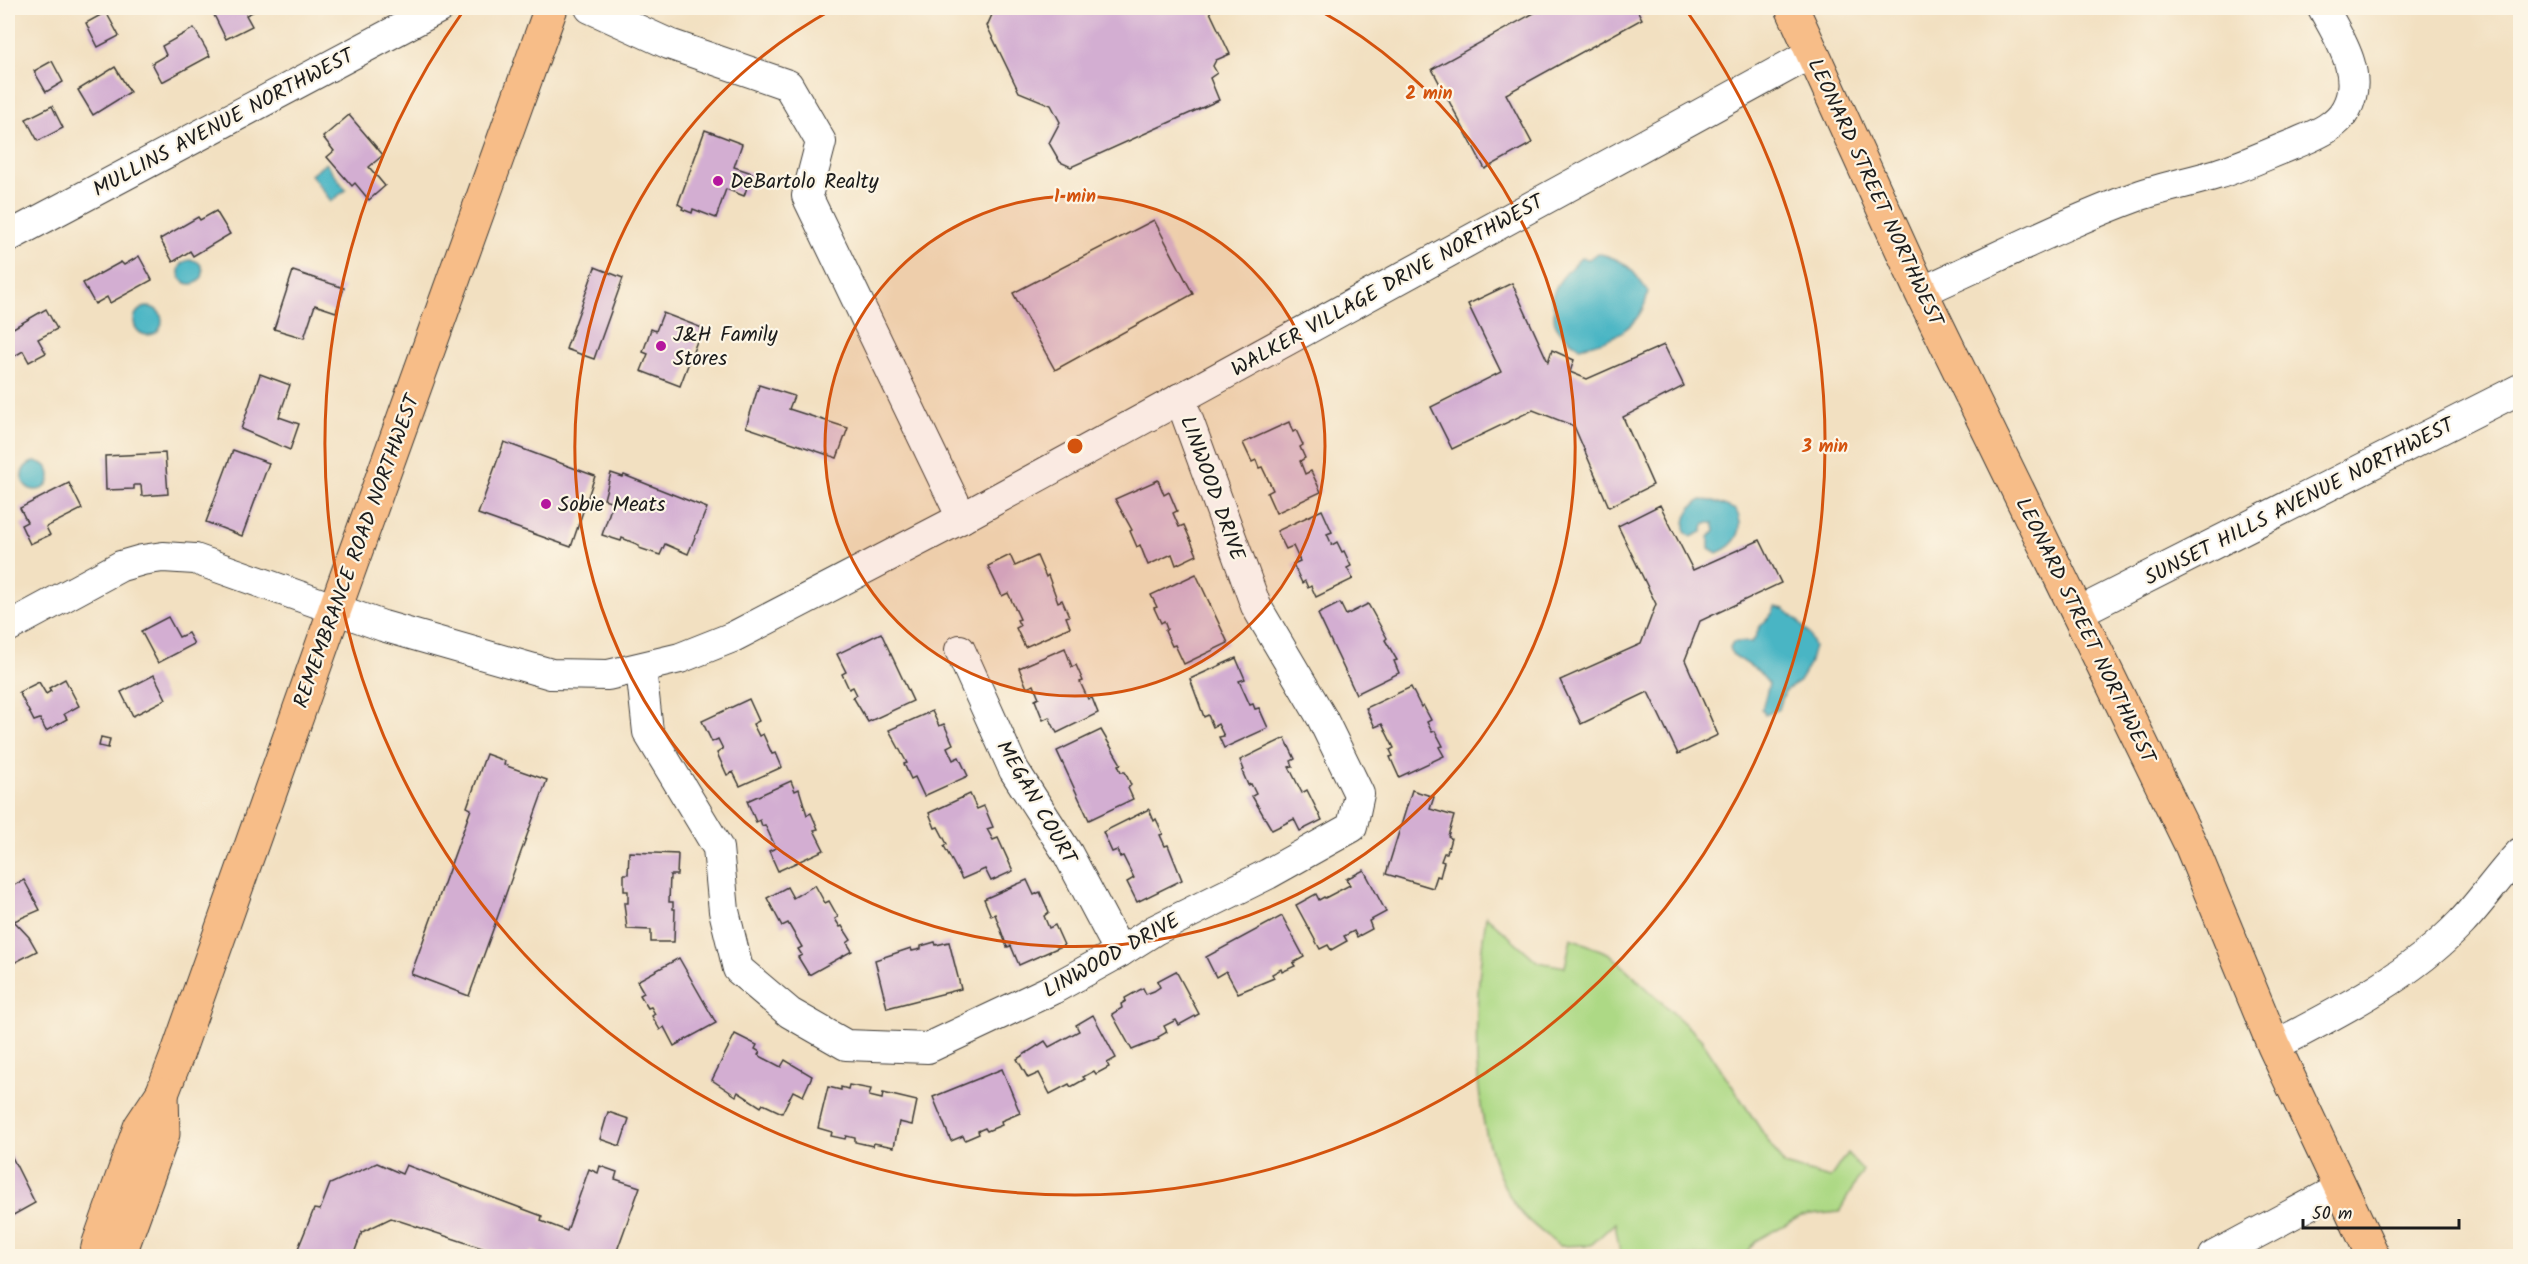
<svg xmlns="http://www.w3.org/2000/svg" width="2528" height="1264" font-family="Kalam,sans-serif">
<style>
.green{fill:#add985;stroke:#647a50;stroke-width:1.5}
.water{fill:#48b5c4;stroke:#326870;stroke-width:1.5}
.building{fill:#d3aed2}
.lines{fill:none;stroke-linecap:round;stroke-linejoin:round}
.minor-casing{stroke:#3c3935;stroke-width:32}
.major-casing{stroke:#3c3935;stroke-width:35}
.minor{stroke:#fff;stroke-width:30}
.major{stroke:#f7bd88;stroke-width:33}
.ring{fill:none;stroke:#d4530e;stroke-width:3}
.poi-dot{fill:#b5179e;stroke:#fcf5e5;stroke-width:2}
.labels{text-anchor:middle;stroke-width:4.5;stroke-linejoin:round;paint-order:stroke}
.street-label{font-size:21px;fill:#1c1c1c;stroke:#fcf5e5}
.poi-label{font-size:21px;fill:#1c1c1c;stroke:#fcf5e5;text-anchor:start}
.centre{fill:#d4530e;stroke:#fcf5e5;stroke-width:3}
.ring-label{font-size:18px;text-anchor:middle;font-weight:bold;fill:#d4530e;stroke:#fcf5e5;stroke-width:4.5;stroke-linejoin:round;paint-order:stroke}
</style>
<rect width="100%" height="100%" fill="#fcf5e5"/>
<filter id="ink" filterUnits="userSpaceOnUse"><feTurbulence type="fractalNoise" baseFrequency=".0167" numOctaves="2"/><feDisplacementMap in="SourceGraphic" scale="12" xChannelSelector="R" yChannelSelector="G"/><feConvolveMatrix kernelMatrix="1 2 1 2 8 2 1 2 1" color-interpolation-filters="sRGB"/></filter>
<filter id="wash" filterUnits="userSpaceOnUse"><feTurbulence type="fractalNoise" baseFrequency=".008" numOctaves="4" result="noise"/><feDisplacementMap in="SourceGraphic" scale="24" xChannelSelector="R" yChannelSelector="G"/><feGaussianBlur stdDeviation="1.35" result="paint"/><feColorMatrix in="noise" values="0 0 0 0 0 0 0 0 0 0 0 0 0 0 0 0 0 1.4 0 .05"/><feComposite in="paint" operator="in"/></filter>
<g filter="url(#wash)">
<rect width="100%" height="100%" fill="#f2e0c1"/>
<path class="green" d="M1486 916 1538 962 1565 967 1571 938 1610 954 1702 1040 1784 1165 1830 1178 1847 1153 1863 1170 1839 1212 1801 1216 1755 1241 1744 1256H1624L1620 1253 1615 1223 1591 1245 1559 1246C1544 1233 1523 1219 1513 1202 1465 1125 1474 1002 1486 916Z"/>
<g class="water">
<path d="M326 163 346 190 331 201 311 175Z"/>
<path d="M1597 253C1626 260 1632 268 1648 292 1642 327 1611 342 1579 347 1570 340 1555 331 1554 318 1554 310 1555 307 1551 299 1556 282 1568 270 1581 258L1589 259Z"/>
<circle cx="191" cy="272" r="12"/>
<circle cx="148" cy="321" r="14"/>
<circle cx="36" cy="476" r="14"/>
<path d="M1701 500 1714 501 1736 510C1746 529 1737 545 1717 553L1709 548V537L1715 530 1713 523H1705L1702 532 1691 537 1685 532C1684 517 1688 508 1701 500Z"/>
<path d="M1775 607 1784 609 1797 620 1809 634 1814 646 1809 665 1798 683 1785 691 1779 709 1765 715 1762 709 1769 684 1758 671 1732 654 1730 647 1733 642H1752C1757 637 1756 633 1759 628 1765 619 1772 618 1775 607Z"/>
</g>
<g id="blocks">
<g class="building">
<path d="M213 8H261L246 15 252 26 226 39 211 9Z"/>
<path d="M995 8H1208L1230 54 1216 60 1213 66 1217 73 1210 78 1219 100 1071 167 1060 162 1049 143 1060 122 1051 105 1019 92 987 26Z"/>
<path d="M1543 8H1636L1642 19 1506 94 1532 143 1485 169 1432 69Z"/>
<path d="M106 12 119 36 98 47 86 23Z"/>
<path d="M194 28 210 56 162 82 152 63 166 55 162 46Z"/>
<path d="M52 61 63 82 46 92 34 71Z"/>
<path d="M115 67 130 92 93 115 78 90Z"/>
<path d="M52 106 63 128 38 141 26 119Z"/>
<path d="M349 115 383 155 369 167 385 186 369 200 355 183 352 186 327 157 334 151 323 137Z"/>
<path d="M705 130 742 144 734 167 752 173 744 196 726 189 716 218 693 209 692 213 682 209 683 207 678 204Z"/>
<path d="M216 211 230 234 193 256 190 251 173 262 160 239 198 217 200 220Z"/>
<path d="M1154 220 1193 294 1055 370 1013 293Z"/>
<path d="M139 256 152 280 110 303 107 297 95 304 83 283 121 262 124 265Z"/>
<path d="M595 267 623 278 594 359 566 349Z"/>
<path d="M293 271 344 288 336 312 315 305 304 338 274 329Z"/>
<path d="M1512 283 1548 362 1552 350 1574 360 1570 372 1587 379 1664 345 1684 386 1623 417 1653 485 1609 507 1574 426 1533 410 1452 449 1431 407 1501 372 1468 304Z"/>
<path d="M46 309 57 329 38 339 46 353 29 362 23 351 8 360V331Z"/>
<path d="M663 313 702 328 680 386 641 371 648 354 643 352 651 329 656 331Z"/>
<path d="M260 374 290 385 279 417 299 424 290 450 241 429Z"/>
<path d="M759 385 794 396 789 409 848 428 837 458 746 427Z"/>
<path d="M1289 422 1293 432 1296 430 1303 445 1300 447 1305 458 1300 461 1305 474 1311 471 1321 492 1276 513 1267 493 1273 490 1262 467 1259 468 1256 460 1252 462 1243 443Z"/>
<path d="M504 442 595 476 571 547 478 514Z"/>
<path d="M233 450 269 463 242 536 206 522Z"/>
<path d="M165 453 168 494 142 496 141 485H134V489L106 490 105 456Z"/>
<path d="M611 473 623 477 624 475 707 508 688 554 665 544 660 555 639 548V545L622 538 621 541 602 535 613 502 604 499Z"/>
<path d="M1158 480 1164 495 1169 492 1177 511 1173 513 1179 527 1184 525 1197 555 1176 565 1172 554 1148 565 1140 545 1137 547 1130 531 1132 530 1115 499Z"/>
<path d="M69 483 82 509 46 527 50 535 30 544 21 525 27 522 20 508Z"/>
<path d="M1660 505 1693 570 1760 540 1781 583 1700 621 1685 660 1718 735 1678 754 1648 692 1581 724 1560 680 1641 644 1656 604 1618 526Z"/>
<path d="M1322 510 1332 532 1327 534 1332 545 1337 542 1342 552 1344 551 1351 566 1347 568 1353 579 1316 597 1311 586 1308 588 1305 581 1302 583 1293 564 1300 561 1293 546 1286 549 1277 531Z"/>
<path d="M1010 555 1015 566 1037 556 1046 577 1048 575 1058 602 1062 600 1069 616 1066 617 1070 627 1025 647 1016 628 1020 626 1017 620 1020 619 1008 593 1002 596 988 566Z"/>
<path d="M1196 574 1228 643 1184 664 1175 645 1172 646 1165 631 1167 629 1164 621 1161 623 1154 608 1157 607 1151 595Z"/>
<path d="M1340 603 1346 615 1368 604 1387 638 1385 640 1397 660 1394 661 1399 673 1356 694 1318 614Z"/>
<path d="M168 617 179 637 188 633 194 644 158 663 141 631Z"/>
<path d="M881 633 913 701 868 722 853 697 857 695 853 687 849 689 842 674 846 672 837 654Z"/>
<path d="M1065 648 1072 667 1076 665 1083 681 1080 682 1088 699 1092 698 1098 713 1057 733 1049 717 1043 720 1035 700 1039 698 1034 685 1027 688 1019 668Z"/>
<path d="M1236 658 1245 679 1239 681 1250 705 1253 704 1255 709 1259 708 1268 728 1224 748 1219 737 1224 736 1218 724 1213 727 1208 715 1204 717 1190 679Z"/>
<path d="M154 675 166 699 133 716 121 692Z"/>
<path d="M65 679 79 706 64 714 67 719 46 731 40 719 34 721 19 692 39 682 46 694 51 691 49 688Z"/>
<path d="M1411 687 1421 707 1423 705 1431 720 1427 722 1432 732 1435 731 1443 746 1439 747 1444 756 1399 777 1390 757 1393 756 1390 750 1394 748 1382 724 1375 727 1366 708Z"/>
<path d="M749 699 759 721 753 724 759 736 763 734 772 754 776 753 782 767 740 786 733 772 727 775 717 753 723 749 718 739 712 742 702 721Z"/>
<path d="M932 711 939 726 944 724 953 744 947 747 953 760 959 757 968 776 924 796 915 777 911 779 904 764 907 763 889 730Z"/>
<path d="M1101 730 1121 764 1118 765 1121 772H1125L1131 785 1128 788 1133 799 1089 820 1057 751Z"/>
<path d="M101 737 110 739 108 748 99 746Z"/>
<path d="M1285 738 1295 759 1291 761 1293 766 1289 767 1302 793 1307 790 1322 820 1300 831 1294 819 1272 830 1252 796 1256 794 1251 784 1248 785 1242 771 1244 770 1240 760Z"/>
<path d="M486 754 505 761 504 765 547 780 469 996 411 974 471 809 467 807Z"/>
<path d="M791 781 795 791 799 789 807 815 811 813 818 829 814 830 824 850 778 871 769 851 776 848 765 825 762 826 760 820 756 822 747 801Z"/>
<path d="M1412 790 1434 797 1430 809 1454 816 1448 836 1451 838 1447 853H1444L1441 861 1444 862 1440 877 1437 876 1433 888 1386 874Z"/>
<path d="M970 794 977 809 984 806 993 827 987 829 993 840 998 838 1013 871 991 881 985 869 962 879 944 846 947 844 938 827 935 828 929 813Z"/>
<path d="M1149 809 1154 821 1156 819 1163 834 1160 835 1165 846 1168 845 1182 880 1137 902 1127 882 1134 878 1123 856 1120 857 1117 850 1112 852 1103 832Z"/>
<path d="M629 852 678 854 677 875H670L669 902H673V909H675L674 942H651V930L627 929 624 903H628V891H624V874H628Z"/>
<path d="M1364 870 1386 912 1369 921 1372 929 1357 937 1354 931 1344 936 1347 941 1331 950 1328 945 1320 949 1296 905 1316 894 1319 900 1324 897 1325 898 1350 885 1346 879Z"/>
<path d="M24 880 40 910 14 921 29 937 37 951 8 966V888Z"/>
<path d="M1027 880 1034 895 1040 892 1049 912 1044 916 1049 928 1055 925 1064 945 1019 965 1011 946 1007 947 995 914 991 916 984 899Z"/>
<path d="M815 885 825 903 829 901 838 917 835 919 840 927 842 926 851 940 847 943 852 951 809 975 798 957 802 955 798 949 802 947 788 923 782 926 767 898 787 887 793 898Z"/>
<path d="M1282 916 1304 957 1293 963 1295 966 1282 972 1281 969 1272 974 1274 978 1238 993 1226 971 1216 977 1206 957Z"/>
<path d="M935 942 936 945 949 942 961 989 887 1008 875 960 911 948 912 951 921 949V946Z"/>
<path d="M679 958 716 1023 674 1046 664 1027 660 1030 652 1016 655 1014 651 1007 648 1008 640 995 644 993 637 981Z"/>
<path d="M1176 971 1199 1014 1179 1025 1176 1020 1164 1026 1167 1032 1158 1037 1159 1039 1132 1050 1112 1014 1122 1008 1121 1004 1126 1001 1125 998 1143 988 1146 994 1154 991 1160 987 1157 981Z"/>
<path d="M1093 1015 1116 1058 1107 1063 1109 1067 1096 1074 1094 1071 1083 1077 1085 1079 1071 1087 1069 1084 1050 1094 1039 1073 1028 1078 1017 1059 1045 1041 1049 1047 1079 1031 1076 1025Z"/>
<path d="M735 1034 757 1045 755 1049 760 1052 758 1055 781 1067 785 1060 812 1076 803 1096 793 1091 782 1113 763 1104 761 1107 738 1092 736 1096 712 1080Z"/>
<path d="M1002 1069 1020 1113 1001 1121 1002 1125 987 1131 985 1128 978 1131 979 1134 965 1140 963 1136 951 1141 933 1097Z"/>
<path d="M849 1085 871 1089 869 1096 882 1099 883 1093 917 1101 912 1125 899 1122 894 1147 874 1143 873 1146 855 1142V1138L846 1136 845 1139 831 1136 832 1132 818 1128 828 1087 841 1090V1087L848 1089Z"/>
<path d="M608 1112 629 1119 620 1146 600 1139Z"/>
<path d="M8 1149 35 1203 8 1218Z"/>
<path d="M377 1163 402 1174 406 1165 542 1216 541 1221 567 1231 589 1169 598 1173 600 1166 617 1172 615 1179 640 1187 615 1256H546L531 1251 529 1256H506L391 1218 362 1232 353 1256H295L314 1209 320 1210 330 1184Z"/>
</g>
</g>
</g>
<g filter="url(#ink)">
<use href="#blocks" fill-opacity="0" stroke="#3c3935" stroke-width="1.5"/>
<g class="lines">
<defs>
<g id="minor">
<path d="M590 8 669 44 788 85 821 142 807 196 962 518"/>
<path d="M8 237 439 8"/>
<path d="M1921 292C1993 260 2064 223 2138 196 2164 187 2191 182 2217 174 2243 166 2268 154 2294 144 2312 136 2336 128 2346 109 2365 75 2339 38 2323 8"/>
<path d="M2077 613 2520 389"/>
<path d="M8 627 121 566 142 560 163 557 195 559 383 626 551 674 608 675 680 658 733 637 962 518 1812 53"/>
<path d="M960 650 1014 770 1068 854 1120 952"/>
<path d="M641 668 648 732 718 848 724 911 738 969 790 1013 846 1045 928 1048 1053 989 1120 952 1155 930 1268 874 1352 827 1359 794 1322 718 1256 606 1180 398"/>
<path d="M2274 1046C2339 1012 2409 977 2461 923 2482 901 2499 875 2520 853"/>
<path d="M2214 1256 2341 1188"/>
</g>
<g id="major">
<path d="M1792 8 1921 292 2191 845 2274 1046 2373 1256"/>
<path d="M96 1256 99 1243 140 1127 162 1094 176 1058 335 609 551 8"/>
<path d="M119 1256 163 1134 162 1094"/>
</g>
</defs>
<use href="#minor" class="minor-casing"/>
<use href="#major" class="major-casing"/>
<use href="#minor" class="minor"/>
<use href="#major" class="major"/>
</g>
</g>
<circle cx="1075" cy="446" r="250" fill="#d4530e" fill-opacity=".12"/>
<g class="ring">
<circle cx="1075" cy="446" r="250"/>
<path d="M1317 9A500 500 0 1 1 833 9"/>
<path d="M1686 10A750 750 0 1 1 464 10"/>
</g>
<g class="poi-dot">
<circle cx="718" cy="181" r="6"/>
<circle cx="661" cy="346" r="6"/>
<circle cx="546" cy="504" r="6"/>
</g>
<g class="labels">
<g class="street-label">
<text transform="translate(223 122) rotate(-28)" y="7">MULLINS AVENUE NORTHWEST</text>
<text transform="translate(1876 192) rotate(65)" y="7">LEONARD STREET NORTHWEST</text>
<text transform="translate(1387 285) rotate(-29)" y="7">WALKER VILLAGE DRIVE NORTHWEST</text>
<text transform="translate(1213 488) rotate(70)" y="7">LINWOOD DRIVE</text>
<text transform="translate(2299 501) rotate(-27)" y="7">SUNSET HILLS AVENUE NORTHWEST</text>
<text transform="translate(356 551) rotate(-70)" y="7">REMEMBRANCE ROAD NORTHWEST</text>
<text transform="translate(2086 630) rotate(64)" y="7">LEONARD STREET NORTHWEST</text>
<text transform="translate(1037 802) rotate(60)" y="7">MEGAN COURT</text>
<text transform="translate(1111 955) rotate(-29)" y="7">LINWOOD DRIVE</text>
</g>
<g class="poi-label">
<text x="730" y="188">DeBartolo Realty</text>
<text x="673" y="341">J&amp;H Family<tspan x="673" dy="24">Stores</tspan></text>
<text x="558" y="511">Sobie Meats</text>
</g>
</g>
<circle cx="1075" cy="446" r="9" class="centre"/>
<g class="ring-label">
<text x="1429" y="99">2 min</text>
<text x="1075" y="202">1 min</text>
<text x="1825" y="452">3 min</text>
</g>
<rect width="2528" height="1264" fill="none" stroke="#fcf5e5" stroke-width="30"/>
<path d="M2303 1219v9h156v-9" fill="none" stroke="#1c1c1c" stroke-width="3"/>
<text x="2312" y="1219" font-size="18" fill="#1c1c1c" stroke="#fcf5e5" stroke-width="4.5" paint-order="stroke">50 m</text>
</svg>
